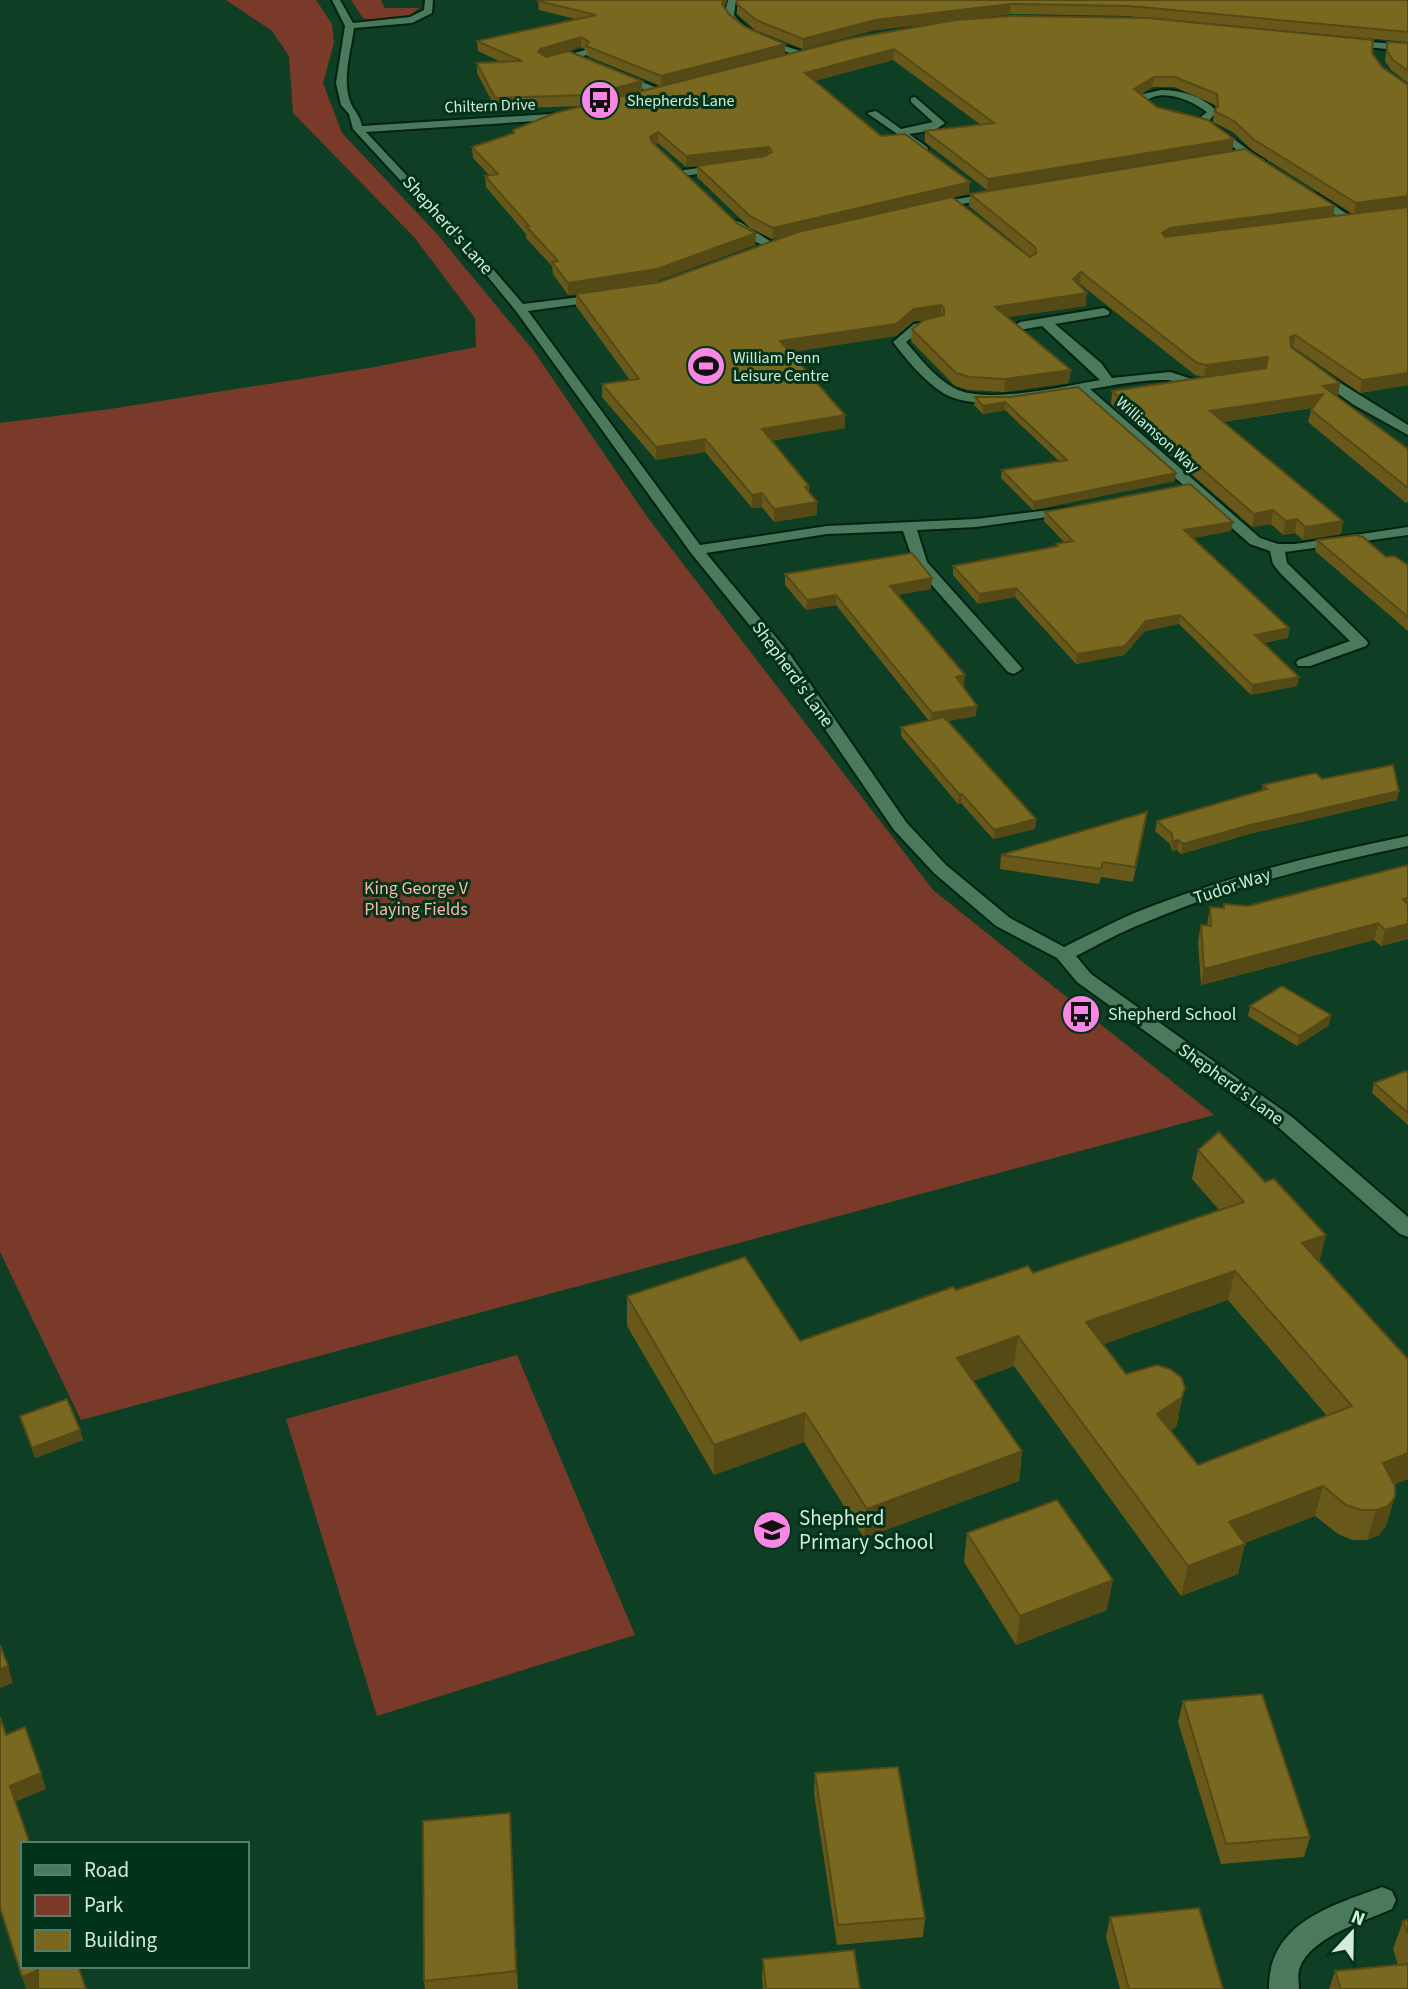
<svg xmlns="http://www.w3.org/2000/svg" width="1408" height="1989" font-family="'Source Sans 3',sans-serif">
<style>
.green{fill:#793a29}
.lines{fill:none;stroke-linecap:round;stroke-linejoin:round}
.minor-casing{stroke:#002210;stroke-width:4}
.minor{fill:#4b795c;fill-rule:evenodd}
.wall{fill:#68591b;fill-rule:evenodd}
.shaded-wall{fill:#554916}
.building{fill:#79681f;stroke:#554916;stroke-width:2;fill-rule:evenodd}
.labels{text-anchor:middle;stroke-width:6;stroke-linejoin:round;paint-order:stroke}
.far-poi-label{font-size:16px;fill:#d3ecdb;stroke:#01331a;text-anchor:start}
.far-street-label{font-size:16px;fill:#d3ecdb;stroke:#01331a}
.street-label{font-size:18px;fill:#d3ecdb;stroke:#01331a}
.park-label{font-size:18px;fill:#feb7a4;stroke:#01331a}
.poi-label{font-size:18px;fill:#d3ecdb;stroke:#01331a;text-anchor:start}
.near-poi-label{font-size:21px;fill:#d3ecdb;stroke:#01331a;text-anchor:start}
</style>
<rect width="100%" height="100%" fill="#0e3e24"/>
<g class="green">
<path d="M226 0H316L332 24 334 43 323 83 342 133 437 234 533 350 648 518 933 890 1214 1115 81 1420 0 1252V423L110 409 375 367 476 347 475 318 414 237 293 113 289 56 272 31Z"/>
<path d="M351 0H381L385 8H419C406 22 384 20 367 19L363 18Z"/>
<path d="M517 1355 635 1635 377 1716 286 1419Z"/>
</g>
<g class="lines">
<defs>
<g id="minor">
<path d="M332 0H340L353 23 410 17 424 10 425 0H433L432 13 412 23 354 28C351 51 342 78 350 101 353 110 360 115 362 126L566 113 571 116 566 119 366 132 468 241 474 253 492 268 523 304 605 294 607 297 601 301 528 311 700 545 827 526 976 519 1074 507V513L1069 514 976 527 917 530 927 562 1020 666 1022 669 1014 674 1008 672 915 566 903 531 827 534 706 553 789 653 906 822 946 865 1010 918 1064 947C1087 936 1109 924 1132 914 1220 878 1314 855 1408 836V846C1318 865 1228 887 1144 923 1120 932 1098 945 1076 956L1091 974 1292 1117 1408 1217V1237L1400 1234 1278 1127 1077 982 1057 958 996 926 934 873 894 830 777 659 691 553 516 311 484 272 465 257 459 244 353 129 349 114 341 105 336 83 345 26Z"/>
<path d="M728 0H736L734 15C749 36 782 44 805 53V57H799C773 46 741 39 724 15Z"/>
<path d="M1347 40 1408 45V51L1344 45 1342 43Z"/>
<path d="M592 48 595 49V53L551 64 546 61Z"/>
<path d="M617 72 665 91 666 93 657 95 614 77V73Z"/>
<path d="M1161 90C1182 90 1202 96 1217 111L1208 122C1229 133 1244 149 1265 160V164C1246 166 1236 147 1223 138 1215 132 1206 129 1197 124V120L1207 112C1191 100 1161 87 1145 102L1158 112 1153 115 1135 103 1139 95Z"/>
<path d="M915 97 945 123 935 130 909 134 927 147 928 149 923 152 867 113 876 111 901 129 933 122 911 102V98Z"/>
<path d="M721 165 725 166V170L684 176 679 173 684 170Z"/>
<path d="M993 193 998 196 997 198 933 209 927 206 933 203Z"/>
<path d="M1313 193 1317 194 1356 220 1346 222 1309 198 1308 196Z"/>
<path d="M736 221 740 222 776 245 766 247 746 237 730 224Z"/>
<path d="M1104 308 1110 312 1108 315 1055 324 1101 363 1112 378 1170 372 1192 379 1213 381 1214 384C1201 395 1182 381 1167 380 1143 379 1114 385 1090 389L1260 538 1278 544H1295L1408 527V535L1285 552 1287 563 1366 640 1368 643 1366 646 1310 666H1298L1296 663 1298 660 1350 641 1281 574 1273 564 1270 551 1250 544 1078 392C1041 398 976 413 943 393 924 381 906 359 893 342L914 324 940 320V326L922 330 906 342C920 358 935 378 954 388 984 405 1066 386 1100 380L1042 326 1020 330 1014 326 1020 322Z"/>
<path d="M1318 369 1408 425V435L1354 405 1313 376V370Z"/>
<path d="M1382 1887 1392 1891 1396 1900 1392 1909C1365 1921 1311 1937 1300 1967 1297 1974 1299 1982 1299 1989H1269C1268 1923 1331 1906 1382 1887Z"/>
</g>
</defs>
<use href="#minor" class="minor-casing"/>
<use href="#minor" class="minor"/>
</g>
<g class="wall">
<path d="M727 0 724 8 729 14 785 54 661 86 947 22 875 30 803 49 755 30 737 14V0H1408V42L1181 21 1372 53 1382 67 1408 85V385L1360 393 1293 347 1292 348 1338 396H1337L1408 449V502L1406 503 1308 422 1311 410 1312 408 1223 422 1343 521 1341 534 1303 540 1295 533 1283 535 1271 524 1252 527 1111 404 1112 391 1204 377 1195 375 1080 284 1079 285 1086 306 1008 317 1069 383 1004 392 968 390 955 386 911 341 912 329 926 320 914 321 896 336 790 352 845 415V428L771 441 809 486V492L817 515 774 522 762 507 752 508 705 452 656 460 602 397V384L630 380 576 306V294L568 295 553 274 552 266 526 238V234L486 187 485 176 489 175 473 158 472 147 513 133V130L584 106 496 109 477 73V63L501 62 478 51 477 41 575 19 539 10 538 1ZM1010 14 1128 16 1145 18 971 19ZM581 47 587 51V56L661 86 642 91V81L562 53ZM893 60 981 125 925 131V142L987 190 1232 150 1234 139 1157 107 1141 95 1152 87H1174L1215 105 1216 109 1214 111 1213 122 1233 132 1252 150 1353 214 1333 216 970 194 969 206 1031 257H1030L952 197 969 194 881 136 814 81ZM658 143 686 167 697 166V177L750 228 772 239 787 236 660 282 657 281 755 245 756 233 738 224 655 145Z"/>
<path d="M1387 42 1408 43V83L1391 70 1385 61Z"/>
<path d="M975 397H1010L1175 481 1033 510 1001 478 1002 470 1059 461 1005 410 983 414 974 405Z"/>
<path d="M1045 512 1233 522 1231 531 1192 538 1289 628 1288 638 1263 643 1297 686 1251 695 1179 624 1145 631 1124 655 1076 664 1015 597 978 604 953 575V566L1056 547V544L1065 543 1044 521Z"/>
<path d="M1317 540 1386 557 1408 565V631L1315 551Z"/>
<path d="M785 574 931 589 897 595 964 686H962L976 716 947 721 1036 819 1035 829 993 839 961 803 958 804 901 736V727L929 721 836 605 806 610 785 585Z"/>
<path d="M1322 779 1397 800 1249 834 1181 854 1177 850 1172 851 1170 844 1155 831 1157 821 1262 790 1263 785Z"/>
<path d="M1145 826 1133 882 1101 877 1099 884 1000 869 1001 855Z"/>
<path d="M1408 865V939L1381 946 1374 940 1201 985 1198 941 1201 925H1207L1210 907 1223 908 1224 904 1248 906Z"/>
<path d="M1250 1006 1329 1025 1297 1046 1248 1016Z"/>
<path d="M1408 1073V1125L1372 1093 1374 1083Z"/>
<path d="M1198 1150 1319 1262 1408 1359V1479L1395 1484 1386 1526 1379 1535 1367 1540H1352L1338 1534 1315 1516 1244 1543 1238 1574 1181 1596 1014 1366 973 1381 1022 1451 1019 1481 864 1538 804 1442 714 1475 627 1326V1296L800 1341 956 1290 1033 1273 1220 1211 1192 1179ZM1228 1300 1327 1416 1198 1465 1170 1431 1176 1427 1179 1417 1126 1374 1103 1344Z"/>
<path d="M20 1416 83 1440 35 1458Z"/>
<path d="M967 1533 1107 1610 1016 1645 964 1562Z"/>
<path d="M1183 1701 1310 1837 1304 1857 1221 1864 1178 1722Z"/>
<path d="M815 1773 925 1918 923 1937 837 1945 814 1793Z"/>
<path d="M511 1833 518 1989H425L424 1981Z"/>
<path d="M1110 1917 1223 1989H1120L1106 1937Z"/>
<path d="M1408 1920V1989H1329L1335 1971 1398 1965 1393 1949 1403 1921Z"/>
<path d="M763 1959 860 1989H763L762 1978Z"/>
</g>
<g class="shaded-wall">
<path d="M723 0H727L721 14 722 4Z"/>
<path d="M1011 4 1010 14 875 30 803 49V39L875 20Z"/>
<path d="M581 37V47L540 59 538 52 540 49Z"/>
<path d="M785 44V54L661 86V76Z"/>
<path d="M894 49 893 60 804 84 805 73Z"/>
<path d="M1154 77 1152 87 1132 100 1134 89Z"/>
<path d="M642 81V91L589 106V95Z"/>
<path d="M658 132V143L650 148V137Z"/>
<path d="M1234 139 1232 150 987 190 988 179Z"/>
<path d="M769 147V158L686 167V156Z"/>
<path d="M970 182 969 194 772 239 773 228Z"/>
<path d="M1408 196V207L1354 214 1356 203Z"/>
<path d="M1335 206 1333 217 1160 245 1162 233 1170 228Z"/>
<path d="M756 233 755 245 657 281 568 295V283Z"/>
<path d="M1081 272 1080 284 1071 291 1073 279Z"/>
<path d="M1087 293 1086 306 994 319 995 307Z"/>
<path d="M941 305V317L914 321 896 336 780 354V341L914 309Z"/>
<path d="M1295 335 1293 347 1288 349 1290 337Z"/>
<path d="M1268 357 1266 370 1204 377 1206 365Z"/>
<path d="M1071 370 1069 383 1004 392 1005 379Z"/>
<path d="M1408 373V385L1360 393 1362 380Z"/>
<path d="M1340 383 1338 396 1322 399 1321 406 1208 424 1210 411 1323 386Z"/>
<path d="M1005 402V410L983 414V406Z"/>
<path d="M845 415V428L762 442V429Z"/>
<path d="M705 439V452L656 460V447Z"/>
<path d="M1176 473 1175 481 1033 510V502Z"/>
<path d="M762 493V507L752 508V495Z"/>
<path d="M817 502V515L774 522V509Z"/>
<path d="M1273 510 1271 524 1252 527 1254 514Z"/>
<path d="M1297 519 1295 533 1283 535 1286 521Z"/>
<path d="M1343 521 1341 534 1303 540 1305 527Z"/>
<path d="M1233 522 1231 531 1183 540 1184 530Z"/>
<path d="M932 578 931 589 889 596 890 586Z"/>
<path d="M1016 588 1015 597 978 604 979 594Z"/>
<path d="M836 595V605L806 610 807 600Z"/>
<path d="M1180 615 1179 624 1145 631 1124 655 1076 664 1077 654 1146 621Z"/>
<path d="M1289 628 1288 638 1253 644 1255 635Z"/>
<path d="M965 675 964 686 955 688 956 677Z"/>
<path d="M1299 677 1297 686 1251 695 1252 685Z"/>
<path d="M977 706 976 716 931 724 932 713Z"/>
<path d="M1399 791 1397 800 1249 834 1181 854 1183 844 1250 825Z"/>
<path d="M959 794H962L961 803 958 804Z"/>
<path d="M1147 812 1145 826 1133 882 1135 867Z"/>
<path d="M1036 819 1035 829 993 839 994 830Z"/>
<path d="M1178 840 1177 850 1172 851 1173 842Z"/>
<path d="M1378 923 1374 940 1201 985 1204 969Z"/>
<path d="M1408 924V939L1381 946 1385 930Z"/>
<path d="M1331 1015 1329 1025 1297 1046 1299 1036Z"/>
<path d="M1326 1235 1319 1264 1302 1243Z"/>
<path d="M1235 1271 1228 1300 1082 1352 1086 1322Z"/>
<path d="M1018 1336 1014 1366 954 1388 957 1358Z"/>
<path d="M1185 1387 1176 1427 1152 1444 1157 1414Z"/>
<path d="M805 1413 804 1442 714 1475V1445Z"/>
<path d="M80 1430 83 1440 35 1458 32 1448Z"/>
<path d="M1022 1451 1019 1481 864 1538 867 1509Z"/>
<path d="M1408 1453V1479L1374 1492 1383 1463Z"/>
<path d="M1323 1486 1315 1516 1222 1552 1229 1522Z"/>
<path d="M1395 1497 1386 1526 1379 1535 1367 1540 1376 1510Z"/>
<path d="M1245 1544 1238 1574 1181 1596 1188 1566Z"/>
<path d="M1113 1580 1107 1610 1016 1645 1020 1616Z"/>
<path d="M8 1666 13 1683 0 1688V1669Z"/>
<path d="M41 1773 46 1789 15 1802 10 1786Z"/>
<path d="M510 1813 511 1833 518 1989 516 1971Z"/>
<path d="M38 1970 44 1986 36 1989H26L22 1977Z"/>
</g>
<g class="building">
<path d="M540 0H723L722 4 729 14 745 27 785 44 661 76 586 46 589 42 581 37 540 49 538 52 546 57 568 51 642 81 589 95 495 98 477 63 522 61 477 41 596 15 538 1Z"/>
<path d="M737 0H1408V32L1129 6 1011 4 875 20 803 39 756 20 737 4Z"/>
<path d="M1011 16 1148 18 1373 40 1372 53 1382 67 1408 85V196L1356 203 1253 139 1234 121 1214 111 1218 106 1217 94 1175 77H1154L1134 89 1157 107 1208 120 1234 139 988 179 925 131 994 123 894 49 805 73 881 136 905 134 970 182 773 228 750 216 697 166 765 156 772 152 769 147 686 156 658 132 650 137 652 142 738 224 756 233 657 269 568 283 552 262 558 261 526 226H529L485 176 498 174 472 147 514 133 513 130 555 113 848 39 956 20Z"/>
<path d="M1387 42 1408 43V71L1393 60 1387 51Z"/>
<path d="M1245 149 1335 206 1170 228 1162 233 1165 237 1408 207V373L1362 380 1295 335 1290 337 1291 347 1340 383 1323 386 1408 449V488L1311 410 1323 394 1210 411 1343 521 1305 527 1297 519 1286 521 1273 510 1254 514 1112 391 1266 368 1268 357 1206 365 1197 363 1081 272 1073 279 1087 293 995 307 1071 370 1005 379 969 377 956 373 912 329 924 320 944 315V308L941 305 914 309 896 324 780 341 845 415 762 429 809 486 805 487 817 502 774 509 762 493 752 495 705 439 656 447 602 384 639 379 576 294 660 282 798 232 952 197 1030 257 1036 253 1035 247 970 194Z"/>
<path d="M1078 387 1176 473 1033 502 1002 470 1067 460 1005 402 983 406 975 397H1010Z"/>
<path d="M1190 484 1233 522 1184 530 1289 628 1255 635 1299 677 1252 685 1180 615 1146 621 1125 646 1077 654 1016 588 979 594 953 566 1058 546 1056 544 1073 541 1045 512Z"/>
<path d="M1356 535 1363 537 1386 557 1394 556 1408 565V617L1317 540Z"/>
<path d="M912 553 932 578 890 586 965 675 956 677 977 706 932 713 836 595 807 600 785 574Z"/>
<path d="M944 717 1036 819 994 830 962 794H959L901 727Z"/>
<path d="M1393 765 1399 791 1250 825 1183 844 1178 840 1173 842 1172 834 1157 821 1267 789 1263 785 1316 773 1322 779Z"/>
<path d="M1147 812 1135 867 1103 862 1101 869 1001 855Z"/>
<path d="M1408 865V898L1403 899 1408 904V924L1385 930 1378 923 1204 969 1201 925 1211 926 1210 907 1224 908V904L1248 906Z"/>
<path d="M1282 986 1331 1015 1299 1036 1250 1006Z"/>
<path d="M1406 1071 1408 1073V1113L1374 1083Z"/>
<path d="M1219 1132 1265 1182 1274 1179 1326 1235 1302 1243 1408 1359V1453L1383 1463 1395 1486V1497L1388 1506 1376 1510H1361L1346 1505 1323 1486 1229 1522 1245 1544 1188 1566 1018 1336 957 1358 1022 1451 867 1509 805 1413 714 1445 627 1296 745 1257 800 1341 953 1287 956 1290 1028 1266 1033 1273 1244 1202 1198 1150ZM1235 1271 1352 1406 1198 1465 1157 1414 1182 1397 1185 1387 1181 1377 1170 1369 1157 1365 1126 1374 1086 1322Z"/>
<path d="M67 1399 80 1430 32 1448 20 1416Z"/>
<path d="M1057 1500 1113 1580 1020 1616 967 1533Z"/>
<path d="M0 1645 8 1666 0 1669Z"/>
<path d="M1262 1694 1310 1837 1226 1844 1183 1701Z"/>
<path d="M0 1717 6 1735 25 1727 41 1773 10 1786 30 1844H23V1966H78L86 1989H38V1970L22 1977 0 1908Z"/>
<path d="M898 1767 925 1918 838 1925 815 1773Z"/>
<path d="M510 1813 516 1971 424 1981 423 1821Z"/>
<path d="M1199 1908 1223 1989H1129L1110 1917Z"/>
<path d="M1408 1920V1934L1403 1921Z"/>
<path d="M854 1950 860 1989H766L763 1959Z"/>
<path d="M1408 1964V1989H1341L1335 1971Z"/>
</g>
<defs>
<symbol id="bus-disc" viewBox="-11 -11 22 22"><circle r="9.5" fill="#fc86e3" stroke="#01331a"/><path d="M-5-6H5V4H4V6H2V4H-2V6H-4V4H-5ZM-3.5-4V0h7V-4ZM-3.5 1.2v1.5H-2V1.2ZM2 1.2v1.5H3.5V1.2Z" fill="#111"/></symbol>
<symbol id="stadium-disc" viewBox="-11 -11 22 22"><circle r="9.5" fill="#fc86e3" stroke="#01331a"/><path d="M0-5a6.5 5 0 1 0 0 10a6.5 5 0 1 0 0-10ZM-3.5-1.8h7v3.6h-7Z" fill="#111"/></symbol>
<symbol id="school-disc" viewBox="-11 -11 22 22"><circle r="9.5" fill="#fc86e3" stroke="#01331a"/><path d="M0-5L7-2L0 1L-7-2ZM-4 1L0 2.5L4 1V4Q0 6-4 4Z" fill="#111"/></symbol>
</defs>
<g fill-rule="evenodd">
<use href="#bus-disc" x="578" y="78" width="44" height="44"/>
<use href="#stadium-disc" x="684" y="344" width="44" height="44"/>
<use href="#bus-disc" x="1059" y="992" width="44" height="44"/>
<use href="#school-disc" x="750" y="1508" width="44" height="44"/>
</g>
<g class="labels">
<g class="far-poi-label">
<text x="627" y="106">Shepherds Lane</text>
<text x="733" y="363">William Penn<tspan x="733" dy="18">Leisure Centre</tspan></text>
</g>
<g class="far-street-label">
<text transform="translate(490 105) rotate(-2)" y="6">Chiltern Drive</text>
<text transform="translate(1158 434) rotate(42)" y="6">Williamson Way</text>
</g>
<g class="street-label">
<text transform="translate(448 225) rotate(48)" y="6">Shepherd's Lane</text>
<text transform="translate(793 674) rotate(54)" y="6">Shepherd's Lane</text>
<text transform="translate(1232 886) rotate(-18)" y="6">Tudor Way</text>
<text transform="translate(1231 1084) rotate(36)" y="6">Shepherd's Lane</text>
</g>
<g class="park-label">
<text x="416" y="894">King George V<tspan x="416" dy="21">Playing Fields</tspan></text>
</g>
<g class="poi-label">
<text x="1108" y="1020">Shepherd School</text>
</g>
<g class="near-poi-label">
<text x="799" y="1525">Shepherd<tspan x="799" dy="24">Primary School</tspan></text>
</g>
</g>
<rect x="21" y="1842" width="228" height="126" fill="#01331a" stroke="#557d67" stroke-width="2"/>
<rect x="35" y="1865" width="35" height="10" fill="#4b795c" stroke="#557d67" stroke-width="2"/>
<text x="84" y="1877" font-size="21" fill="#d3ecdb">Road</text>
<rect x="35" y="1895" width="35" height="21" fill="#793a29" stroke="#557d67" stroke-width="2"/>
<text x="84" y="1912" font-size="21" fill="#d3ecdb">Park</text>
<rect x="35" y="1930" width="35" height="21" fill="#79681f" stroke="#557d67" stroke-width="2"/>
<text x="84" y="1947" font-size="21" fill="#d3ecdb">Building</text>
<g transform="translate(1352 1933) rotate(22)" stroke="#01331a" stroke-width="5" paint-order="stroke">
<path d="M0-5L12 26L0 18L-12 26Z" fill="#d3ecdb"/>
<text y="-10" font-size="19" font-weight="bold" text-anchor="middle" fill="#d3ecdb">N</text>
</g>
</svg>
